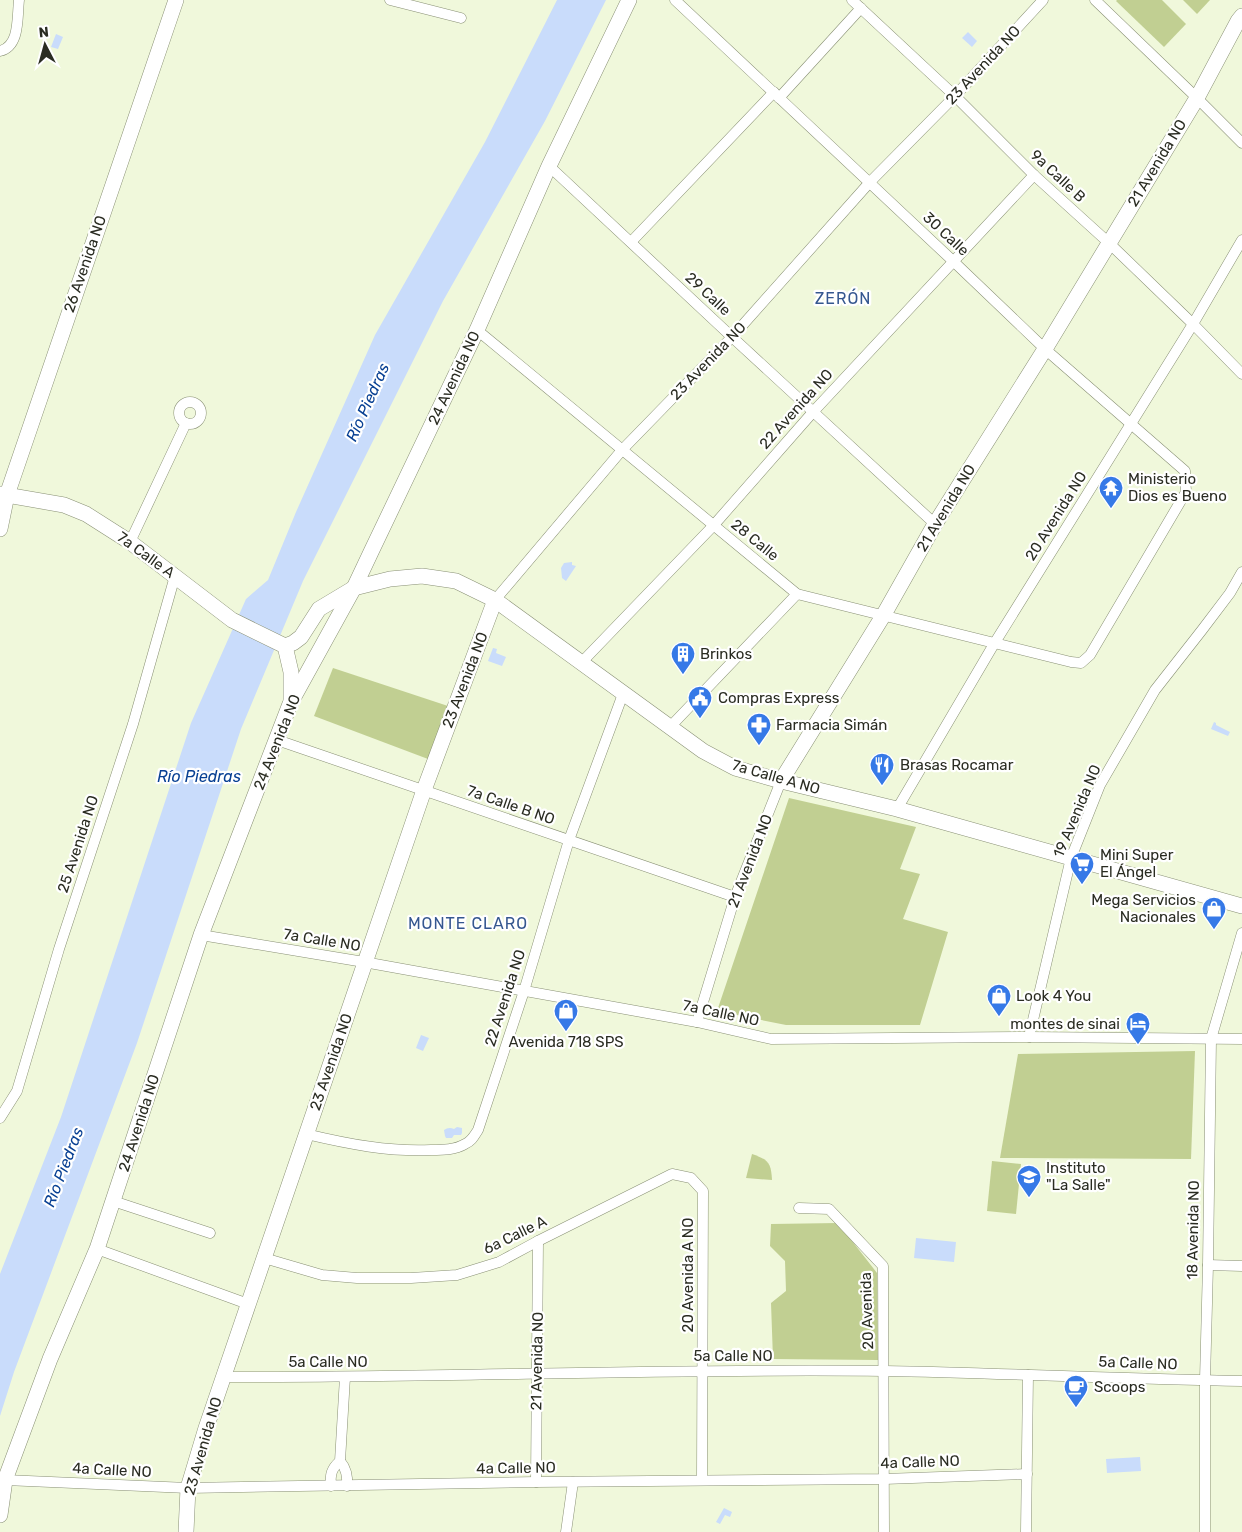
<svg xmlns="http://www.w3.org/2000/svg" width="1242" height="1532" font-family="Rubik,sans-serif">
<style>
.green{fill:#c1cf92}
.water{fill:#c9dcfb}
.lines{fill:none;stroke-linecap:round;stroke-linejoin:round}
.street-casing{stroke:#899075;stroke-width:11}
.secondary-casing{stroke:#899075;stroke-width:16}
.street{stroke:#fff;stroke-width:10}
.secondary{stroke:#fff;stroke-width:15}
.labels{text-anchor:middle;stroke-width:4.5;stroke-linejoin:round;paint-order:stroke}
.street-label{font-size:15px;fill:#2a2c22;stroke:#fff}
.poi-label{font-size:15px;fill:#2a2c22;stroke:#fff;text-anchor:start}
.neighbourhood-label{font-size:16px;letter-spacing:1px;fill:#35578f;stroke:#fff}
.water-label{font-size:16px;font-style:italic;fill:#084093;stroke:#fff}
</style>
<rect width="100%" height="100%" fill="#f0f8db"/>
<g class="green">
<path d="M1117 0H1162L1186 24 1164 47 1116 1Z"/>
<path d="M1183 0H1210L1197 14Z"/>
<path d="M333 668 448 706 428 759 314 716Z"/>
<path d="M789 798 916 827 900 869 920 874 903 919 948 932 920 1025H786L717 1011Z"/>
<path d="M1195 1051 1191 1159 1000 1158 1018 1054Z"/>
<path d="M752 1154C769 1160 771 1163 772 1180L746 1178Z"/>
<path d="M992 1161 1021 1164 1016 1214 987 1211Z"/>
<path d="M838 1223 877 1273 878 1360 773 1359 771 1303 786 1291 785 1261 770 1246 771 1224Z"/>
</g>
<g class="water">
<path d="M557 0H606L545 121 443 301 303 581 241 729 137 1043 14 1372 0 1416V1274L61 1117 191 723 246 599 268 580 296 512 375 335 485 142Z"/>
<path d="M968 32 977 41 972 47 962 38Z"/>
<path d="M56 34 63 37 58 49 51 47Z"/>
<path d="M572 562V565L576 566 566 581 562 578 561 568 564 563Z"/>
<path d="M493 648 497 649 496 653 506 657 502 666 488 661Z"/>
<path d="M1214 722 1216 723V725L1230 732 1228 736 1211 729Z"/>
<path d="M421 1035 429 1038 423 1051 416 1048Z"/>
<path d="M457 1127 462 1128V1133L461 1135H454L452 1138H446L445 1136 444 1130C447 1128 450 1127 454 1129Z"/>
<path d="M916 1238 956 1242 954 1262 914 1258Z"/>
<path d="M1140 1457 1141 1471 1107 1473 1106 1459Z"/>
<path d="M724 1508 732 1512 730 1517 725 1515 720 1524 716 1522Z"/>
</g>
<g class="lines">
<defs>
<g id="street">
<path d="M390 0 461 18"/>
<path d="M852 0 955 96 1034 175 1109 243 1193 324 1242 374"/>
<path d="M1095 0 1197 98 1242 143"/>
<path d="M0 51C20 46 17 18 19 0"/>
<path d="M779 98 861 8"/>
<path d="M549 166 732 337 935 524"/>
<path d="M631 242 774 92"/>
<path d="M477 330 797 594 1071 662 1081 663 1090 655 1186 492 1185 471 1045 349 953 261 675 0"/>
<circle cx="190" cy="413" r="11"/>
<path d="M130 542 186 423"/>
<path d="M495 600 622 450 732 337 870 182 955 96 1043 0"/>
<path d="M581 663 713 526 813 412 1034 175"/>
<path d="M670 727 797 594"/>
<path d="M277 740 735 897"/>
<path d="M897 809 994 644 1193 324 1242 240"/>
<path d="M201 935 364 962 697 1022 771 1039 1029 1037 1242 1039"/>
<path d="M697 1022 735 897 781 781"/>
<path d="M1029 1037 1071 858 1100 785 1155 690 1202 630 1230 593 1242 572"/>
<path d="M0 1118 17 1091 59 949 133 724 175 576"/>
<path d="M306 1134C348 1144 389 1152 431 1150 443 1150 455 1150 465 1144 472 1141 474 1136 478 1130L524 991 569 840 623 694"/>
<path d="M113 1201 210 1233"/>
<path d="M799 1208 829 1209 883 1266 884 1532"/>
<path d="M97 1249 248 1304"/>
<path d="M264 1258 322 1275 357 1278H411L457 1275 499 1262 538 1241 672 1174 691 1178 703 1191 702 1480"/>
<path d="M1208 1265 1242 1266"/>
<path d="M224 1377C444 1378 664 1368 884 1371 1003 1373 1123 1379 1242 1381"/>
<path d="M340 1461C346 1468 348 1475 347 1486"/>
<path d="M5 1480 188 1488 536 1482 884 1479 1027 1474"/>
<path d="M536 1482 538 1241"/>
<path d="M331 1486C330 1475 331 1469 340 1461L345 1377"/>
<path d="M566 1532 573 1482"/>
<path d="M1026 1532 1028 1375"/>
<path d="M1205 1532V1380L1208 1265 1211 1039 1242 933"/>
</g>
<g id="secondary">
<path d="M0 494 64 505 86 514 130 542 232 620 285 646 291 672V700"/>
<path d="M0 529 7 495 176 0"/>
<path d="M285 646 293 643 301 637 319 609 354 588 390 579 422 576 456 581 495 600 703 751 735 768 781 781 897 809 1242 906"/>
<path d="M781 781 883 616 935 524 1045 349 1197 98 1238 21 1242 16"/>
<path d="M0 1515 5 1480 50 1359 97 1249 201 935 290 704 354 588 371 552 477 330 549 166 629 0"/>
<path d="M186 1532 188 1488 206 1428 424 790 495 600"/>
</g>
</defs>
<use href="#street" class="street-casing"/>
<use href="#secondary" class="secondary-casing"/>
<use href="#street" class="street"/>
<use href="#secondary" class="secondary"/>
</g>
<defs>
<symbol id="temple-pin" viewBox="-11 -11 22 30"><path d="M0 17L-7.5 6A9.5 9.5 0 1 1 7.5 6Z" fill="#3679e7" stroke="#fff"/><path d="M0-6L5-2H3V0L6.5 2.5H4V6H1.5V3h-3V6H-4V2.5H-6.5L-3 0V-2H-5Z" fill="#fff"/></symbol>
<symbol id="building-pin" viewBox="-11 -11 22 30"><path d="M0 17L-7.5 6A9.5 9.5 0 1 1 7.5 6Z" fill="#3679e7" stroke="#fff"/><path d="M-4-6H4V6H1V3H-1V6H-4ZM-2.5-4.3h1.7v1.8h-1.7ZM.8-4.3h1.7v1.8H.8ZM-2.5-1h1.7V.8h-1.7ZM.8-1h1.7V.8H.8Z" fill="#fff"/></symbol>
<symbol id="civic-pin" viewBox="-11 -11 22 30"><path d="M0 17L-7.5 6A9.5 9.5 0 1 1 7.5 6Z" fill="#3679e7" stroke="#fff"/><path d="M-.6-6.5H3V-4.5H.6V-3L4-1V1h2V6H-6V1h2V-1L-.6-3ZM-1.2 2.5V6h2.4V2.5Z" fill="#fff"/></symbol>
<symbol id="pharmacy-pin" viewBox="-11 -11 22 30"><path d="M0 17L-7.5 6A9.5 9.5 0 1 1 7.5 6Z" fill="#3679e7" stroke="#fff"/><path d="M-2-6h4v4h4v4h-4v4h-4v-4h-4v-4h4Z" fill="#fff"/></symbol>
<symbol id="restaurant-pin" viewBox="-11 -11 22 30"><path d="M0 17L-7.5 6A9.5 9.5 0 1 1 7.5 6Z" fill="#3679e7" stroke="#fff"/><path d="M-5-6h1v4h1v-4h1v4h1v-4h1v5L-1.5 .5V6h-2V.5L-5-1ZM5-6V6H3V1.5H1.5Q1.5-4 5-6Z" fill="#fff"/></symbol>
<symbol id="supermarket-pin" viewBox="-11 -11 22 30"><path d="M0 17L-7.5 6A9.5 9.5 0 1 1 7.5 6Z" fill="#3679e7" stroke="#fff"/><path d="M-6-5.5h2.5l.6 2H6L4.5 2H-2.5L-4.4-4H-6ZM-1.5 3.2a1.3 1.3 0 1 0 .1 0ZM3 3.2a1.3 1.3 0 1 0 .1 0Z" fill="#fff"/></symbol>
<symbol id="shop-pin" viewBox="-11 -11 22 30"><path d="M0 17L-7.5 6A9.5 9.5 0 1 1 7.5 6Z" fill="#3679e7" stroke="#fff"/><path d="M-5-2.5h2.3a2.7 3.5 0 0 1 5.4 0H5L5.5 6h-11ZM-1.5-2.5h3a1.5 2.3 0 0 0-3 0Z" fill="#fff"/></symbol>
<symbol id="hotel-pin" viewBox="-11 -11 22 30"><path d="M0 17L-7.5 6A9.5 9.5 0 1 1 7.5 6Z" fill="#3679e7" stroke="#fff"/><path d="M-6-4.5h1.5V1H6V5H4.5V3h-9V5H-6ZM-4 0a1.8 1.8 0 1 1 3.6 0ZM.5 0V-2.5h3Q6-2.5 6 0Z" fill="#fff"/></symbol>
<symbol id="school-pin" viewBox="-11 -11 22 30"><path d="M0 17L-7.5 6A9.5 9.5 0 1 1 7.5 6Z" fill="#3679e7" stroke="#fff"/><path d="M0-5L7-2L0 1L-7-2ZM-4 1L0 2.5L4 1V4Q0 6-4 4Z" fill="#fff"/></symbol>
<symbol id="cafe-pin" viewBox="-11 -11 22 30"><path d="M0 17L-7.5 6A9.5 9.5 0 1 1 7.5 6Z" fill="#3679e7" stroke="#fff"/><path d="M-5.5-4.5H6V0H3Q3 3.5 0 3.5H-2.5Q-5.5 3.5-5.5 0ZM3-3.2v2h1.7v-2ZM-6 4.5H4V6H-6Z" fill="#fff"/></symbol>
</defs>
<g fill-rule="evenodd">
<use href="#temple-pin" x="1097" y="474" width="28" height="38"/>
<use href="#building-pin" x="669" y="640" width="28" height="38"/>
<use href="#civic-pin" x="686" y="684" width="28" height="38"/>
<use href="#pharmacy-pin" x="745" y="711" width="28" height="38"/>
<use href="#restaurant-pin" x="868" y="751" width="28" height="38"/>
<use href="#supermarket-pin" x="1068" y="850" width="28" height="38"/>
<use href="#shop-pin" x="1200" y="895" width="28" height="38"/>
<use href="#shop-pin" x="985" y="982" width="28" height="38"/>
<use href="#shop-pin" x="552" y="997" width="28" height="38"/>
<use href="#hotel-pin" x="1124" y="1010" width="28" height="38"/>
<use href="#school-pin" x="1015" y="1163" width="28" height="38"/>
<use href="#cafe-pin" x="1062" y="1373" width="28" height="38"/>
</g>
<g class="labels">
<g class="street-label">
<text transform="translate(983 65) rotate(-47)" y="5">23 Avenida NO</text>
<text transform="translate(1157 163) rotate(-59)" y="5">21 Avenida NO</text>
<text transform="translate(1058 176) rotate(43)" y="5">9a Calle B</text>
<text transform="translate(946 234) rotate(43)" y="5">30 Calle</text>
<text transform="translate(85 264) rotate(-71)" y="5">26 Avenida NO</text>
<text transform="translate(708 294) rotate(43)" y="5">29 Calle</text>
<text transform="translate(708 361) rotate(-46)" y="5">23 Avenida NO</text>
<text transform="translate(454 378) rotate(-65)" y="5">24 Avenida NO</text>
<text transform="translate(796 409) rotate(-48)" y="5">22 Avenida NO</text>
<text transform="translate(946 508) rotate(-59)" y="5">21 Avenida NO</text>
<text transform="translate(1056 516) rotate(-58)" y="5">20 Avenida NO</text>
<text transform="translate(755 540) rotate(39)" y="5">28 Calle</text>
<text transform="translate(146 555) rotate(36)" y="5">7a Calle A</text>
<text transform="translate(465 680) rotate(-69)" y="5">23 Avenida NO</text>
<text transform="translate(277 742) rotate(-68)" y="5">24 Avenida NO</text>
<text transform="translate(776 777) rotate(16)" y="5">7a Calle A NO</text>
<text transform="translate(511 805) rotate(19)" y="5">7a Calle B NO</text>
<text transform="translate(1077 811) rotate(-67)" y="5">19 Avenida NO</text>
<text transform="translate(78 844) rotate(-72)" y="5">25 Avenida NO</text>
<text transform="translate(750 861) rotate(-69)" y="5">21 Avenida NO</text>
<text transform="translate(322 940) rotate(9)" y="5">7a Calle NO</text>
<text transform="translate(505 998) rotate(-72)" y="5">22 Avenida NO</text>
<text transform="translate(721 1013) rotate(12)" y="5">7a Calle NO</text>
<text transform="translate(331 1062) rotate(-71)" y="5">23 Avenida NO</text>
<text transform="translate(139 1123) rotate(-72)" y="5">24 Avenida NO</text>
<text transform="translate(1193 1230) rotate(-89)" y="5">18 Avenida NO</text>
<text transform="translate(515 1235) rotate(-26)" y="5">6a Calle A</text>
<text transform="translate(688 1275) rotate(-90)" y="5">20 Avenida A NO</text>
<text transform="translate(867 1311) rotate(-92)" y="5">20 Avenida</text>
<text x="733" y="1361">5a Calle NO</text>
<text transform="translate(537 1361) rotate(-89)" y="5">21 Avenida NO</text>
<text x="328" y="1367">5a Calle NO</text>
<text transform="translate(1138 1363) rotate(2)" y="5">5a Calle NO</text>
<text transform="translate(203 1446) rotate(-74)" y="5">23 Avenida NO</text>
<text transform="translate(920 1462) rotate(-2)" y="5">4a Calle NO</text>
<text transform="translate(516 1468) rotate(-1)" y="5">4a Calle NO</text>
<text transform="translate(112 1470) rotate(3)" y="5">4a Calle NO</text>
</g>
<g class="poi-label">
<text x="1128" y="484">Ministerio<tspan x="1128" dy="17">Dios es Bueno</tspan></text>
<text x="700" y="659">Brinkos</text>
<text x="718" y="703">Compras Express</text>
<text x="776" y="730">Farmacia Simán</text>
<text x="900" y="770">Brasas Rocamar</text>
<text x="1100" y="860">Mini Super<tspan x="1100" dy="17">El Ángel</tspan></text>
<text x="1196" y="905" text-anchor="end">Mega Servicios<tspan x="1196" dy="17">Nacionales</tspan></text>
<text x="1016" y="1001">Look 4 You</text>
<text x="1120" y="1029" text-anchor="end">montes de sinai</text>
<text x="566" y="1047" text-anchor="middle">Avenida 718 SPS</text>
<text x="1046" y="1173">Instituto<tspan x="1046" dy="17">"La Salle"</tspan></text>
<text x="1094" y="1392">Scoops</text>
</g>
<g class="neighbourhood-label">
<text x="843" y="304">ZERÓN</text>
<text x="468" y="929">MONTE CLARO</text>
</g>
<g class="water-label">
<text transform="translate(367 402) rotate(-66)" y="6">Río Piedras</text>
<text x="199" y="782">Río Piedras</text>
<text transform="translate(63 1167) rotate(-69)" y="6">Río Piedras</text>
</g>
</g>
<g transform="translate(45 45) rotate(354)" stroke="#ffffff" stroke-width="4" paint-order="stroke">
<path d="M0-4L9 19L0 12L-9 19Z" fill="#2a2c22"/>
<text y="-8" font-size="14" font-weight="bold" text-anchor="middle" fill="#2a2c22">N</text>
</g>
</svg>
